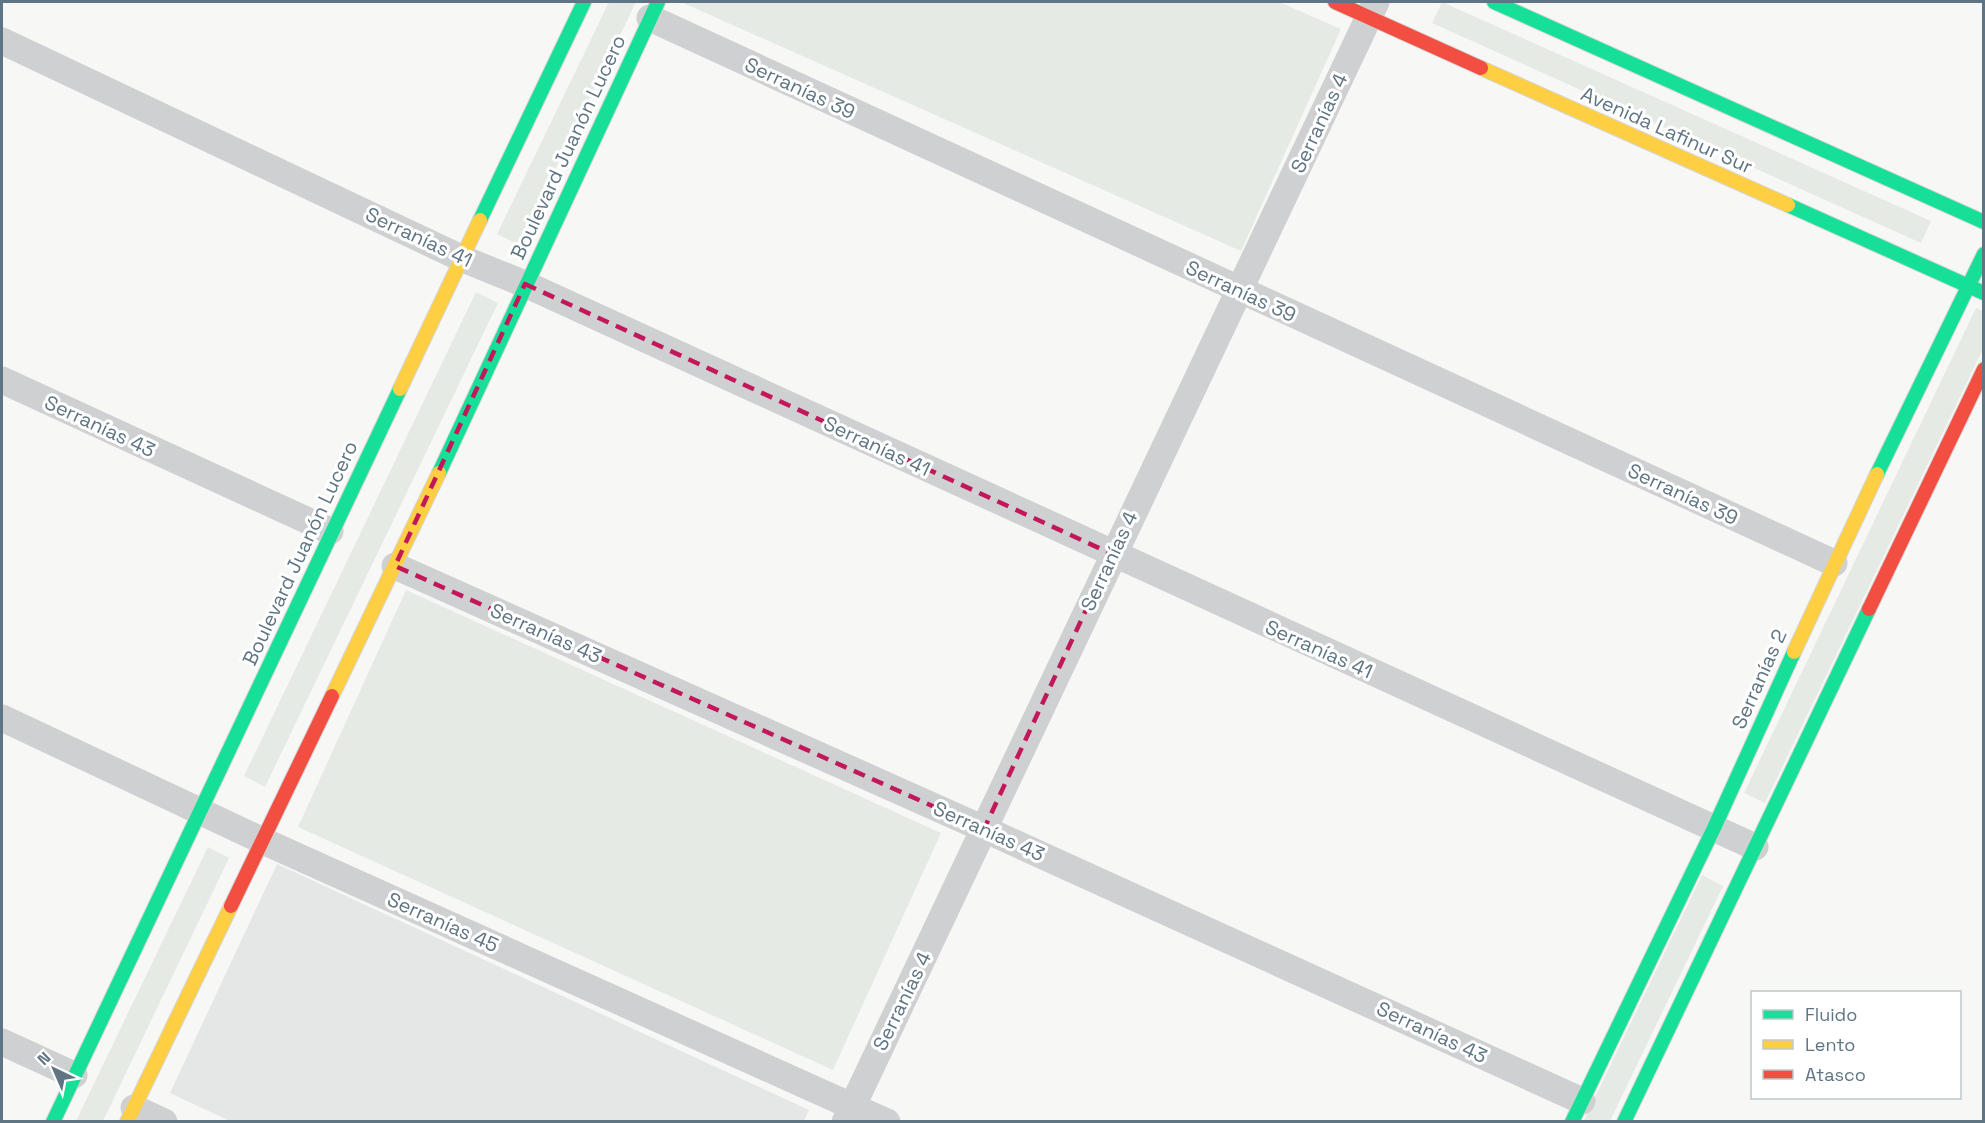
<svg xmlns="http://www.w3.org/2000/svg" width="1985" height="1123" font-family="'Space Grotesk',sans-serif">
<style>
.built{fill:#e5e7e7}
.green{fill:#e6eae4}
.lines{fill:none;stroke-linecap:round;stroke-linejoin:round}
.fast-casing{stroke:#d4d5d5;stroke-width:16}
.slow-casing{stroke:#d4d5d5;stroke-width:16}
.jam-casing{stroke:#d4d5d5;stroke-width:16}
.street{stroke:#cfd0d1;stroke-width:27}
.fast{stroke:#16e098;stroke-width:14}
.slow{stroke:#ffcf43;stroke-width:14}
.jam{stroke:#f24e42;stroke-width:14}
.marked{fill:none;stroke:#c2185b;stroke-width:4.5;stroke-dasharray:12 8;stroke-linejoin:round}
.labels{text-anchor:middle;stroke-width:6;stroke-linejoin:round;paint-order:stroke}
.street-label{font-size:20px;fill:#607583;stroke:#fff}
</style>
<rect width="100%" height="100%" fill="#f7f7f6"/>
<path class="built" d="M277 864 809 1110 804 1121 232 1122 170 1093Z"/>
<g class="green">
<path d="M609 2H636L519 245 497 234Z"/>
<path d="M681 2H1279L1341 29 1241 251Z"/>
<path d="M1442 2 1931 221 1921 243 1432 23Z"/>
<path d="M476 292 498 303 265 787 244 776Z"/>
<path d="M1976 308 1983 311V349L1765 803 1744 793Z"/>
<path d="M406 590 941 833 833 1070 298 827Z"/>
<path d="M208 847 229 858 103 1121H76Z"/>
<path d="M1702 875 1723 886 1610 1121 1583 1122Z"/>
</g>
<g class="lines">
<defs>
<g id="fast">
<path d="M1494 2 1984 222"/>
<path d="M1788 205 1984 293"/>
<path d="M480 220 584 2"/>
<path d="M439 473 658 2"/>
<path d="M1877 474 1984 254"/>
<path d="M53 1122 400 389"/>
<path d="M1572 1122 1714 828 1794 652"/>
<path d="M1624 1122 1869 609"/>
</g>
<g id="slow">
<path d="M1481 68 1788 205"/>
<path d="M400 389 480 220"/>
<path d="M1794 652 1877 474"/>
<path d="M332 696 439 473"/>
<path d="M127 1122 231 906"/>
</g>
<g id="jam">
<path d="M1335 2 1481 68"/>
<path d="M1869 609 1984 369"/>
<path d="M231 906 332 696"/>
</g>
</defs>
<use href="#fast" class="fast-casing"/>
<use href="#slow" class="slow-casing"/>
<use href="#jam" class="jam-casing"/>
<g class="street">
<path d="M650 18 1834 563"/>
<path d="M2 41 463 259 525 284 1755 847"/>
<path d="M2 380 330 531"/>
<path d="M395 566 984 829 1582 1101"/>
<path d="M2 718 261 840 887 1122"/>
<path d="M2 1042 74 1075"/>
<path d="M134 1108 164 1122"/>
<path d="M845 1122 1376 2"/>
</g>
<use href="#fast" class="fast"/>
<use href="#slow" class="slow"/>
<use href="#jam" class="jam"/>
</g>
<path class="marked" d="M525 284 1112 554 984 829 395 566Z"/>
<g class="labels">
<g class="street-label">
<text transform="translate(800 88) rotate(25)" y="7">Serranías 39</text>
<text transform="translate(1319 123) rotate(-65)" y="7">Serranías 4</text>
<text transform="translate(1667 130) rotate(24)" y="7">Avenida Lafinur Sur</text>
<text transform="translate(568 147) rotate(-65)" y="7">Boulevard Juanón Lucero</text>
<text transform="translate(419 237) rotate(25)" y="7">Serranías 41</text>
<text transform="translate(1241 291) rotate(25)" y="7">Serranías 39</text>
<text transform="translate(100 426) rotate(25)" y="7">Serranías 43</text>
<text transform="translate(877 446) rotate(25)" y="7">Serranías 41</text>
<text transform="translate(1683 494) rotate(25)" y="7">Serranías 39</text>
<text transform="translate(300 553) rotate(-65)" y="7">Boulevard Juanón Lucero</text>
<text transform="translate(1109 561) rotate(-65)" y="7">Serranías 4</text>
<text transform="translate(546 633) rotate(24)" y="7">Serranías 43</text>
<text transform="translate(1319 649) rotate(24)" y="7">Serranías 41</text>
<text transform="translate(1759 679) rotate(-66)" y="7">Serranías 2</text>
<text transform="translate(989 831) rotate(24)" y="7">Serranías 43</text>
<text transform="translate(443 922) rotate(24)" y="7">Serranías 45</text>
<text transform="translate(902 1001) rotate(-64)" y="7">Serranías 4</text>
<text transform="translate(1432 1032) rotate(25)" y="7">Serranías 43</text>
</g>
</g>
<rect width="1985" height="1123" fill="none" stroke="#607583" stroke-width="6"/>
<rect x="1751" y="991" width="210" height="108" fill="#ffffff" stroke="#bfc8cd" stroke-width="1.5"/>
<rect x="1763" y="1010" width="30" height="9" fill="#16e098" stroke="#bfc8cd" stroke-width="1.5"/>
<text x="1805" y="1021" font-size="18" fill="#607583">Fluido</text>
<rect x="1763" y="1040" width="30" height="9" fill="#ffcf43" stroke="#bfc8cd" stroke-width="1.5"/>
<text x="1805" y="1051" font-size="18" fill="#607583">Lento</text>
<rect x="1763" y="1070" width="30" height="9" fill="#f24e42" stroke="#bfc8cd" stroke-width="1.5"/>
<text x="1805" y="1081" font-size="18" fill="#607583">Atasco</text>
<g transform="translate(54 1069) rotate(316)" stroke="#ffffff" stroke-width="4.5" paint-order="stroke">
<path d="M0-4.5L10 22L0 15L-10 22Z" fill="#607583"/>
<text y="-9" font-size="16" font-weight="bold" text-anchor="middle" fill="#607583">N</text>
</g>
</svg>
